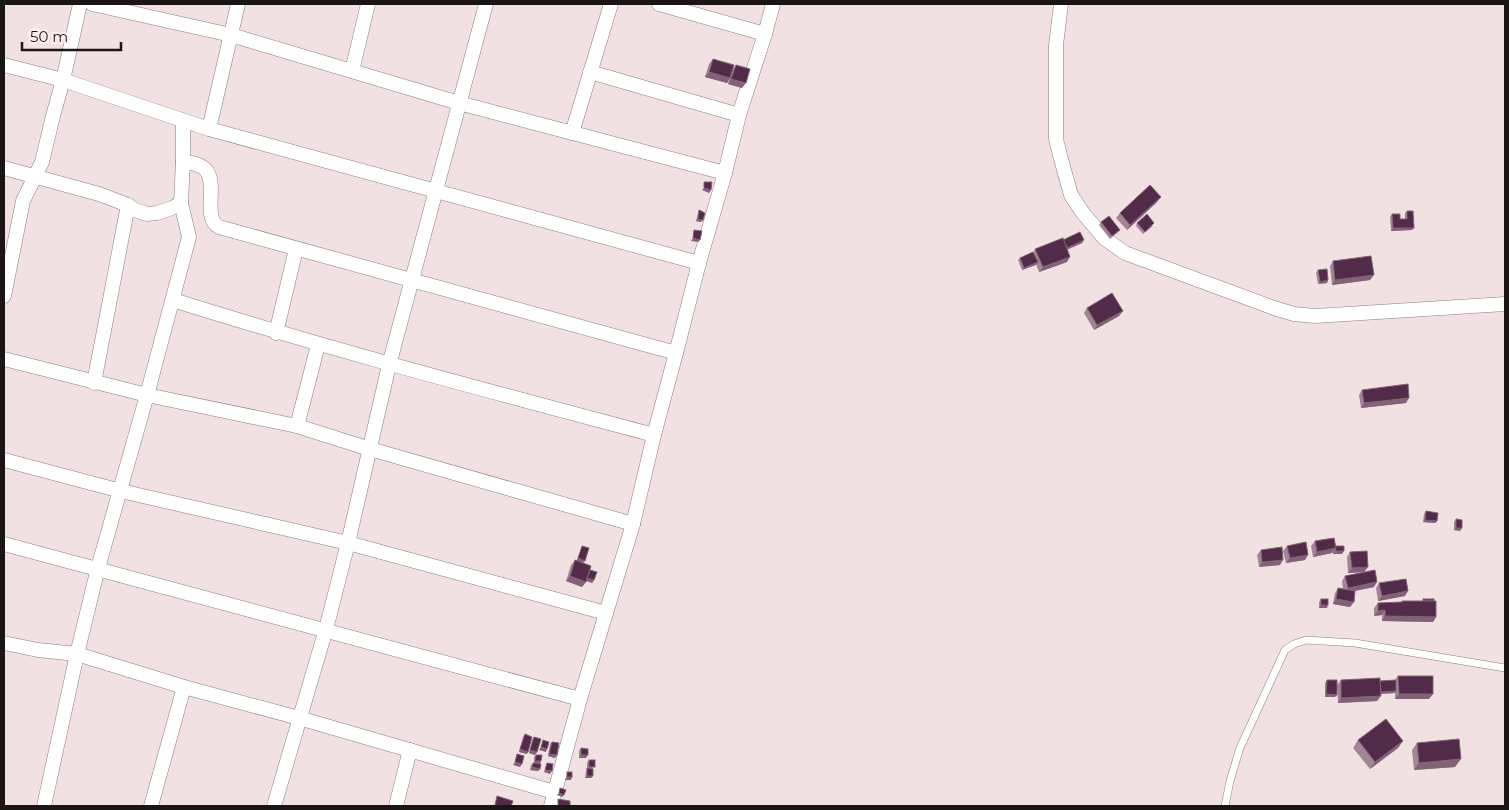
<svg xmlns="http://www.w3.org/2000/svg" width="1509" height="810" font-family="Montserrat,sans-serif">
<style>
.lines{fill:none;stroke-linecap:round;stroke-linejoin:round}
.lane-casing{stroke:#8c7d7f;stroke-width:8}
.street-casing{stroke:#8c7d7f;stroke-width:15}
.lane{stroke:#fff;stroke-width:7}
.street{stroke:#fff;stroke-width:14}
.wall{fill:#a28696}
.shaded-wall{fill:#826276}
.building{fill:#522b48;stroke:#826276}
</style>
<rect width="100%" height="100%" fill="#f2e1e3"/>
<g class="lines">
<defs>
<path id="lane" d="M1225 806 1230 781 1240 748 1285 650 1294 644 1306 640 1355 643 1505 668"/>
<g id="street">
<path d="M92 4 231 35 459 103 725 173"/>
<path d="M659 4 765 34"/>
<path d="M1061 4 1056 45V139L1061 159 1071 195 1083 213 1104 238 1125 253 1274 308 1294 314 1315 316 1505 304"/>
<path d="M4 65 63 80 209 129 699 263"/>
<path d="M352 71 368 4"/>
<path d="M590 72 739 115"/>
<path d="M209 129 238 4"/>
<path d="M572 133 611 4"/>
<path d="M183 161C191 163 201 164 206 170 218 184 202 218 219 227L676 353"/>
<path d="M4 168 99 194 128 205 135 210 147 214 157 213 172 208 181 203"/>
<path d="M4 296 23 201 42 162 53 116 63 80 80 4"/>
<path d="M173 300C332 350 493 392 654 435"/>
<path d="M276 333 296 249"/>
<path d="M4 359 147 395 297 426 370 449 633 524"/>
<path d="M94 383 128 205"/>
<path d="M297 426 318 345"/>
<path d="M4 460 121 491 348 543 606 613"/>
<path d="M4 544 580 699"/>
<path d="M4 643 38 650 77 654 184 687 299 718 554 792"/>
<path d="M44 806 77 654 98 568 147 395 189 237 181 203 183 161V121"/>
<path d="M151 806 184 687"/>
<path d="M274 806 326 629 348 543 389 365 486 4"/>
<path d="M396 806 410 750"/>
<path d="M551 806 580 699 633 524 654 435 676 353 699 263 725 173 739 115 765 34 773 4"/>
</g>
</defs>
<use href="#lane" class="lane-casing"/>
<use href="#street" class="street-casing"/>
<use href="#lane" class="lane"/>
<use href="#street" class="street"/>
</g>
<g class="wall">
<path d="M713 59 733 69 736 65 742 88 728 84 729 79 727 83 705 77 709 64Z"/>
<path d="M1157 202 1127 230 1116 218 1120 213Z"/>
<path d="M699 210 703 220 701 222 696 221 698 213Z"/>
<path d="M1407 211 1412 230 1391 231 1390 217 1392 214 1400 219H1405V213Z"/>
<path d="M1101 222 1118 232 1110 239 1099 225Z"/>
<path d="M1137 223 1153 226 1143 234 1136 226Z"/>
<path d="M1063 240H1084L1082 243 1067 250V262L1039 272 1036 264 1022 270 1018 260 1020 258 1033 253 1035 249Z"/>
<path d="M1333 261 1370 280 1332 285 1330 266Z"/>
<path d="M1318 270 1328 280 1327 283 1318 284 1316 273Z"/>
<path d="M1087 308 1119 316 1094 330 1084 313Z"/>
<path d="M1362 390 1406 403 1361 408 1359 395Z"/>
<path d="M1426 511 1437 521 1435 523 1423 522 1424 514Z"/>
<path d="M1456 519 1460 531 1454 530V522Z"/>
<path d="M1315 541 1335 546 1342 554H1333V552L1332 553 1313 557 1311 546Z"/>
<path d="M1287 546 1305 560 1286 563 1283 551Z"/>
<path d="M1261 550 1280 565 1259 567 1257 555Z"/>
<path d="M1350 552 1368 567 1364 572 1348 573 1347 557Z"/>
<path d="M575 560 594 580 592 583 586 581 582 587 566 581 571 565Z"/>
<path d="M1345 576 1374 587 1355 591 1350 607 1333 604 1335 593 1338 588 1343 589 1342 581Z"/>
<path d="M1379 583 1405 596 1378 601 1376 588Z"/>
<path d="M1321 599 1327 608H1319V602Z"/>
<path d="M1423 599 1436 617 1433 622 1382 621V615L1374 616V608L1378 603 1401 602 1402 601H1422Z"/>
<path d="M1398 676 1429 699H1395V693L1381 694 1377 701 1338 703 1337 685 1341 680 1380 681 1395 680Z"/>
<path d="M1327 680 1335 697H1325V683Z"/>
<path d="M525 734 527 754 519 752 523 737Z"/>
<path d="M534 737 535 755 529 753 532 740Z"/>
<path d="M1358 740 1398 748 1370 769 1353 748Z"/>
<path d="M552 742 555 758 548 756 550 744Z"/>
<path d="M1417 743 1455 767 1414 770 1412 750Z"/>
<path d="M581 748 586 758H579V751Z"/>
<path d="M536 755 540 764V769L538 771 530 770 531 765 534 763V757Z"/>
<path d="M589 760 593 769V776L591 778H585L586 771 587 769V763Z"/>
</g>
<g class="shaded-wall">
<path d="M709 72 730 78 727 83 705 77Z"/>
<path d="M731 79 746 83 742 88 728 84Z"/>
<path d="M704 188 711 190 709 193 702 190Z"/>
<path d="M1161 197 1157 202 1127 230 1130 225Z"/>
<path d="M698 219 703 220 701 222 696 221Z"/>
<path d="M1393 228H1414L1412 230 1391 231Z"/>
<path d="M693 238 700 240 698 242 691 241Z"/>
<path d="M1084 240 1082 243 1063 251 1065 249Z"/>
<path d="M1070 257 1067 262 1039 272 1043 267Z"/>
<path d="M1038 262 1036 265 1022 270 1024 268Z"/>
<path d="M1374 275 1370 280 1332 285 1335 280Z"/>
<path d="M1328 280 1327 283 1318 284 1320 282Z"/>
<path d="M1123 311 1119 316 1094 330 1097 325Z"/>
<path d="M1409 398 1406 403 1361 408 1364 403Z"/>
<path d="M1425 520 1437 521 1435 523 1423 522Z"/>
<path d="M1456 528H1462L1460 531 1454 530Z"/>
<path d="M1336 548 1332 553 1313 557 1317 552Z"/>
<path d="M1335 551H1344L1342 554H1333Z"/>
<path d="M1308 555 1305 560 1286 563 1290 558Z"/>
<path d="M578 558 585 561 583 563 576 561Z"/>
<path d="M1283 560 1280 565 1259 567 1262 562Z"/>
<path d="M1368 567 1364 572 1348 573 1352 568Z"/>
<path d="M570 576 586 582 582 587 566 581Z"/>
<path d="M587 578 594 580 592 583 585 580Z"/>
<path d="M1377 582 1374 587 1344 593 1348 588Z"/>
<path d="M1408 591 1405 596 1378 601 1382 596Z"/>
<path d="M1336 599 1354 602 1350 607 1333 604Z"/>
<path d="M1321 605H1328L1327 608H1319Z"/>
<path d="M1385 610 1382 615 1374 616 1378 611Z"/>
<path d="M1385 616 1436 617 1433 622 1382 621Z"/>
<path d="M1396 691 1395 693 1377 694 1379 692Z"/>
<path d="M1326 694 1337 695 1335 697H1325Z"/>
<path d="M1399 694H1433L1429 699H1395Z"/>
<path d="M1381 696 1377 701 1338 703 1341 698Z"/>
<path d="M1403 741 1398 748 1370 769 1375 762Z"/>
<path d="M541 747 547 749 546 752 539 750Z"/>
<path d="M520 749 528 752 527 754 519 752Z"/>
<path d="M530 750 537 752 535 755 529 753Z"/>
<path d="M549 754 557 755 555 758 548 756Z"/>
<path d="M581 755H588L586 758H579Z"/>
<path d="M1461 759 1455 767 1414 770 1419 763Z"/>
<path d="M535 761H541L540 764 534 763Z"/>
<path d="M515 762 522 764 520 767 513 765Z"/>
<path d="M532 767 540 769 538 771 530 770Z"/>
<path d="M545 770 552 771 550 774 544 772Z"/>
<path d="M587 776H593L591 778H585Z"/>
<path d="M567 777H572L571 780H565Z"/>
<path d="M559 793 564 795 562 797 557 795Z"/>
</g>
<g class="building">
<path d="M713 59 734 65 730 78 709 72Z"/>
<path d="M736 65 750 69 746 83 731 79Z"/>
<path d="M704 182H712L711 190 704 188Z"/>
<path d="M1150 185 1161 197 1130 225 1120 213Z"/>
<path d="M699 210 705 213 703 220 698 219Z"/>
<path d="M1407 211H1413L1414 228H1393L1392 214H1400V219H1407Z"/>
<path d="M1147 214 1154 223 1145 232 1137 223Z"/>
<path d="M1109 216 1120 230 1112 236 1101 222Z"/>
<path d="M694 230 702 231 700 240 693 238Z"/>
<path d="M1080 232 1084 240 1067 248 1063 240Z"/>
<path d="M1063 238 1070 257 1043 267 1035 249Z"/>
<path d="M1033 252 1038 262 1024 268 1020 258Z"/>
<path d="M1371 256 1374 275 1335 280 1333 261Z"/>
<path d="M1327 269 1328 280 1320 282 1318 270Z"/>
<path d="M1112 293 1123 311 1097 325 1087 308Z"/>
<path d="M1408 384 1409 398 1364 403 1362 390Z"/>
<path d="M1426 511 1438 513 1437 521 1425 520Z"/>
<path d="M1456 519 1462 520V528H1456Z"/>
<path d="M1334 538 1336 548 1317 552 1315 541Z"/>
<path d="M1306 542 1308 555 1290 558 1287 546Z"/>
<path d="M582 546 589 548 585 561 578 558Z"/>
<path d="M1335 546H1344V551H1335L1336 548Z"/>
<path d="M1282 547 1283 560 1262 562 1261 550Z"/>
<path d="M1367 551 1368 567 1352 568 1350 552Z"/>
<path d="M575 560 591 566 586 582 570 576Z"/>
<path d="M590 570 597 572 594 580 587 578Z"/>
<path d="M1375 570 1377 582 1348 588 1345 576Z"/>
<path d="M1406 579 1408 591 1382 596 1379 583Z"/>
<path d="M1338 588 1355 591 1354 602 1336 599Z"/>
<rect x="1321" y="599" width="7" height="6"/>
<rect x="1423" y="599" width="11" height="2"/>
<path d="M1402 601H1436V617L1385 616V610L1378 611V603L1402 602Z"/>
<path d="M1398 676H1433V694H1399Z"/>
<path d="M1380 678 1381 696 1341 698V680Z"/>
<path d="M1327 680H1337V695L1326 694Z"/>
<path d="M1396 680V691L1381 692 1380 681Z"/>
<path d="M1386 719 1403 741 1375 762 1358 740Z"/>
<path d="M525 734 532 737 528 752 520 749Z"/>
<path d="M534 737 541 739 537 752 530 750Z"/>
<path d="M1459 739 1461 759 1419 763 1417 743Z"/>
<path d="M543 740 549 742 547 749 541 747Z"/>
<path d="M552 742 559 743 557 755 549 754Z"/>
<path d="M581 748 588 749V755H581Z"/>
<path d="M517 754 524 756 522 764 515 762Z"/>
<path d="M536 755H542L541 761H535Z"/>
<rect x="589" y="760" width="6" height="7"/>
<path d="M533 763 541 764 540 769 532 767Z"/>
<path d="M547 763 553 764 552 771 545 770Z"/>
<path d="M587 768 593 769V776H587Z"/>
<rect x="567" y="772" width="5" height="5"/>
<path d="M560 788 566 790 564 795 559 793Z"/>
<path d="M497 796 513 801 511 806H500L495 805Z"/>
<path d="M558 799 570 801V806H558Z"/>
</g>
<rect width="1509" height="810" fill="none" stroke="#1b1516" stroke-width="10"/>
<path d="M22 42v8h99v-8" fill="none" stroke="#1b1516" stroke-width="2.5"/>
<text x="30" y="42" font-size="15" fill="#1b1516" stroke="#ffeef0" stroke-width="4" paint-order="stroke">50 m</text>
</svg>
